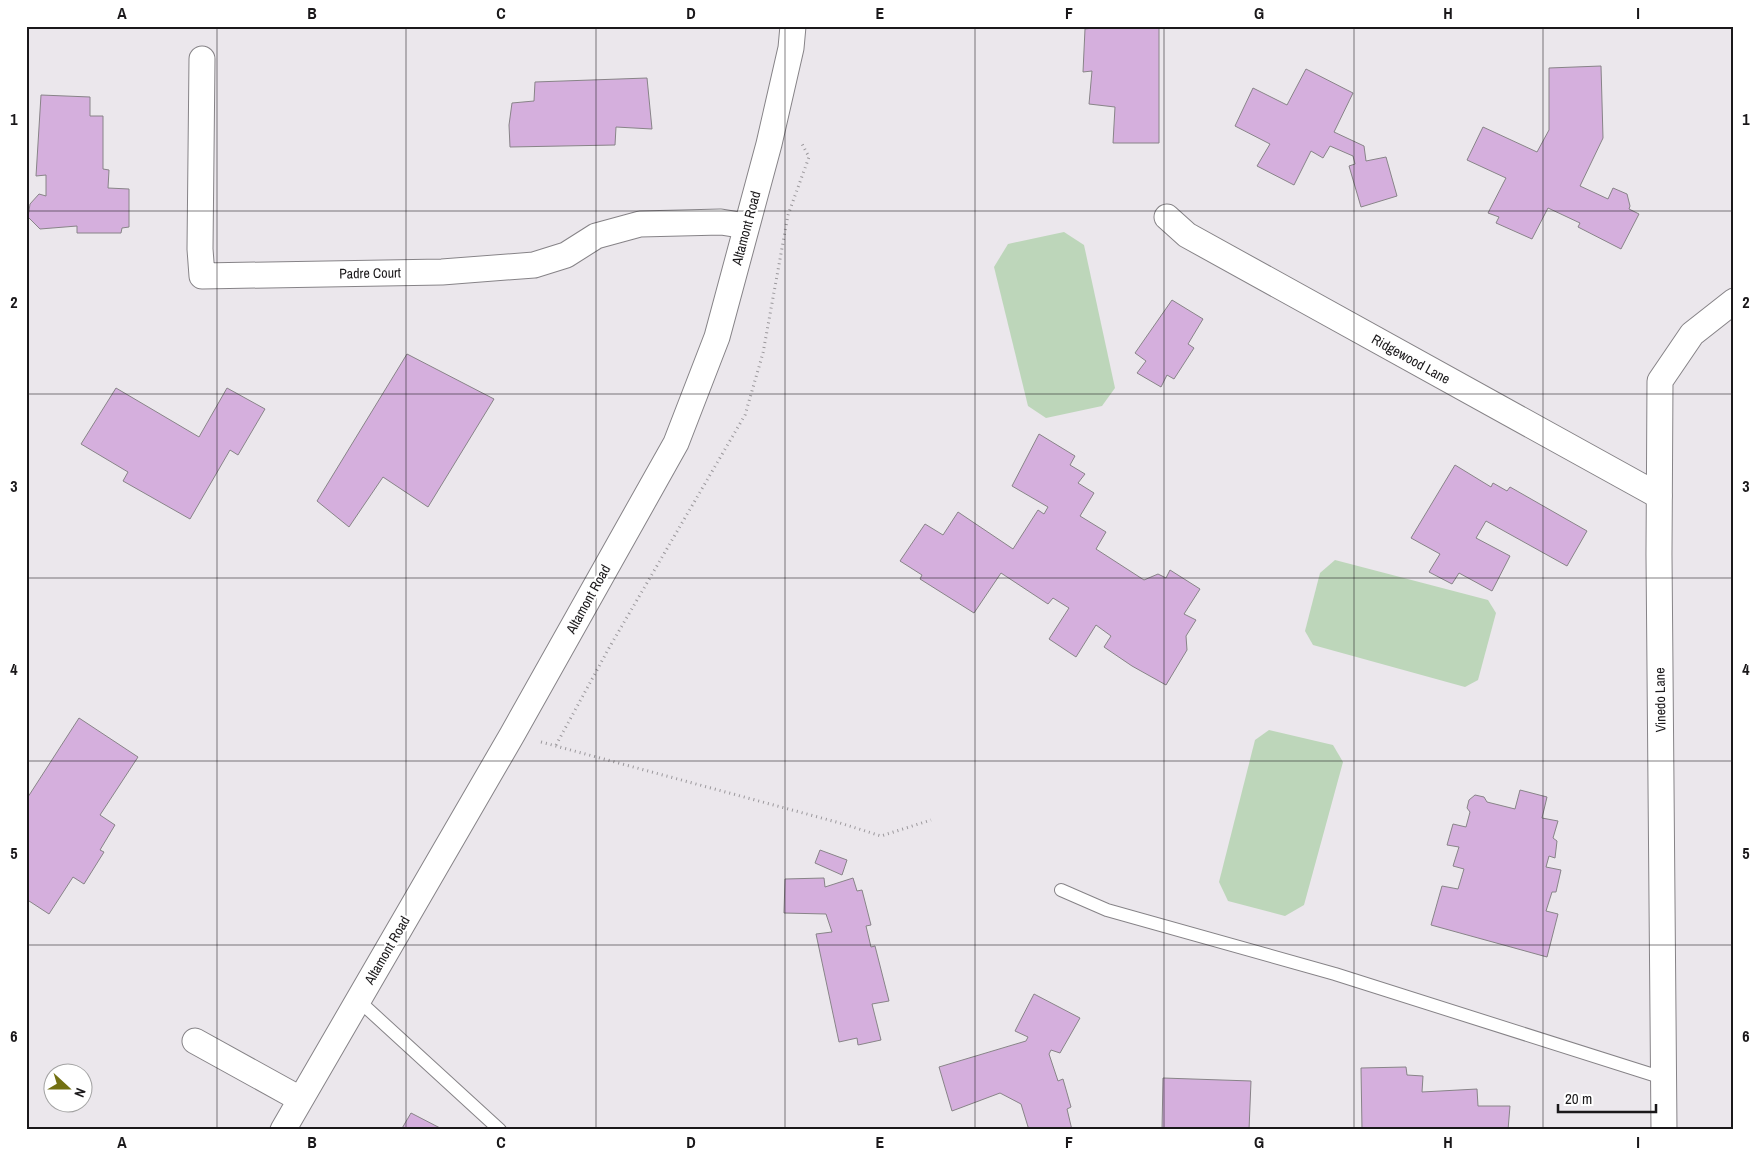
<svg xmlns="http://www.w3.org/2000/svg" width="1760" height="1156" font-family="'Archivo Narrow',sans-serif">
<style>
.green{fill:#bdd6ba}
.building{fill:#d5afdd;stroke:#888488}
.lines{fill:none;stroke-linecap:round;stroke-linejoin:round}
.lane-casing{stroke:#868387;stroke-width:14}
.street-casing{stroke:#868387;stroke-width:27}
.path{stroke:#9b989c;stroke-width:3;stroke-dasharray:1 4;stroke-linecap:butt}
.lane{stroke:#fff;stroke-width:12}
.street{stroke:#fff;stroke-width:25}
.grid{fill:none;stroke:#1a181a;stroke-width:1;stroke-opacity:0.55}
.labels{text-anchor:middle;stroke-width:4.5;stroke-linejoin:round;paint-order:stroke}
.street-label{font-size:14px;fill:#1a181a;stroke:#fff}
.neatline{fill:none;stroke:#1a181a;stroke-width:2}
.grid-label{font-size:16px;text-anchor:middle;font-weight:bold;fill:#1a181a}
</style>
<rect width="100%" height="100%" fill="#ebe7ec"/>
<g class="green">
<path d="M1064 232 1084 245 1115 388 1102 406 1046 418 1028 406 994 267 1008 244Z"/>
<path d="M1335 560 1488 600 1496 613 1478 680 1465 687 1313 645 1305 631 1320 573Z"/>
<path d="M1269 730 1333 745 1343 762 1304 905 1285 916 1228 901 1219 882 1255 740Z"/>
</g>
<g class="building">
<path d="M1110 26H1159V143H1113L1115 107 1089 104 1092 71 1083 72 1085 29Z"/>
<path d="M1601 66 1603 138 1580 186 1608 199 1613 188 1627 194 1630 206 1629 209 1639 214 1621 249 1578 227 1580 223 1548 208 1532 239 1496 223 1499 217 1488 213 1506 178 1467 160 1483 127 1537 152 1549 130V68Z"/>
<path d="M1306 69 1353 93 1334 132 1364 146 1366 161 1386 157 1397 196 1361 207 1349 166 1355 164 1353 156 1330 146 1323 158 1311 151 1294 185 1257 166 1270 144 1235 126 1253 88 1287 105Z"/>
<path d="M647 78 652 129 616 127 615 145 510 147 509 125 512 103 534 101 535 82Z"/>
<path d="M41 95 90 97V116H103V169L109 170 108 188 129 189V227L122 228 121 233H77V226L40 229 28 217 30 204 39 194 46 196V175L36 176Z"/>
<path d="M1172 300 1203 319 1188 344 1194 348 1174 379 1167 375 1161 387 1137 373 1146 361 1135 353Z"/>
<path d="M407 354 494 399 428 507 383 477 349 527 317 501Z"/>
<path d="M116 388 199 437 227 388 265 409 238 455 230 450 190 519 123 481 128 472 81 444Z"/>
<path d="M1039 434 1075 456 1070 465 1085 474 1078 483 1094 493 1080 516 1106 532 1096 549 1144 580 1158 574 1166 578 1170 570 1200 589 1184 614 1196 620 1186 636 1187 650 1166 685 1132 666 1104 647 1111 636 1096 625 1076 657 1049 639 1069 608 1053 598 1048 604 1001 573 974 613 920 579 922 575 900 561 925 524 943 535 958 512 1013 549 1038 510 1044 514 1048 507 1012 486Z"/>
<path d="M1455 465 1491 487 1493 483 1507 491 1510 487 1587 531 1567 566 1486 521 1476 538 1510 556 1492 591 1459 573 1452 584 1429 572 1440 554 1411 538Z"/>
<path d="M79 718 138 757 100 815 115 825 100 850 104 852 84 884 73 877 49 914 26 899V800Z"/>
<path d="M1520 790 1547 797 1542 818 1558 821 1553 838 1557 841 1555 858 1549 856 1546 867 1561 870 1556 892H1552L1546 911 1558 914 1547 957 1431 925 1442 886 1458 889 1464 869 1453 866 1459 847 1447 845 1453 824 1466 827 1470 812 1467 808 1469 800 1475 795 1484 797 1487 802 1515 809Z"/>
<path d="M820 850 847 860 842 875 815 863Z"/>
<path d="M824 878 825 887 853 878 857 891 862 890 871 925 866 926 871 947 875 946 889 1001 872 1004 881 1040 858 1045 857 1038 839 1042 816 934 832 932 826 914 784 913 785 879Z"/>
<path d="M1034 994 1080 1018 1060 1053 1051 1050 1049 1054 1058 1081 1063 1079 1071 1107 1067 1109 1072 1130H1029L1021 1104 1000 1093 952 1111 939 1067 1026 1041 1028 1037 1015 1031Z"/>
<path d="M1406 1067 1407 1075 1423 1076 1422 1092 1477 1089 1478 1106H1510L1508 1130H1362L1361 1068Z"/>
<path d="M1163 1078 1251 1081 1249 1130H1162Z"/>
<path d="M411 1113 442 1129 401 1130Z"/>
</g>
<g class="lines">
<defs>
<g id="lane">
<path d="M1061 890 1107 910 1335 974 1663 1078"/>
<path d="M358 1000 500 1130"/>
</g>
<g id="street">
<path d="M202 59 200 249 202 276 442 272 534 265 566 255 596 236 640 224 721 222 746 226"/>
<path d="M1167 217 1187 235 1659 496"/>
<path d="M195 1041 300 1099"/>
<path d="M283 1130 512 735 676 443 717 337 769 144 791 48 793 26"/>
<path d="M1664 1130 1659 555 1660 381 1692 334 1734 301"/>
</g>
</defs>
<use href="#lane" class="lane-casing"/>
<use href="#street" class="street-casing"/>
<g class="path">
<path d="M541 742 840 823 881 836 931 820"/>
<path d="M556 745 609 648 745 415 763 353 788 215 809 157 801 142"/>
</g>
<use href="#lane" class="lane"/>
<use href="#street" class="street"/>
</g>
<path class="grid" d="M217 26V1130M406 26V1130M596 26V1130M785 26V1130M975 26V1130M1164 26V1130M1354 26V1130M1543 26V1130M26 211H1734M26 394H1734M26 578H1734M26 761H1734M26 945H1734"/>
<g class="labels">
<g class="street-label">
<text transform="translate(746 228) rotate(-75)" y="5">Altamont Road</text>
<text transform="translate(370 273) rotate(-1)" y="5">Padre Court</text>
<text transform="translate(1411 359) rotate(29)" y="5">Ridgewood Lane</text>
<text transform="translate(588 599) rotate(-61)" y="5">Altamont Road</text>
<text transform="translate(1660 700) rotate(-91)" y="5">Vinedo Lane</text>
<text transform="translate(387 950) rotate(-60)" y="5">Altamont Road</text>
</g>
</g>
<rect width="1760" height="1156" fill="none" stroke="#ffffff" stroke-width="55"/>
<g transform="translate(68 1088) rotate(111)"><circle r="24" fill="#ffffff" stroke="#a3a3a3"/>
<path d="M0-4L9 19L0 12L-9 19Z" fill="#727012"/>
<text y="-8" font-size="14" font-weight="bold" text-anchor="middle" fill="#1a181a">N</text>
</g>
<path d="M1558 1104v8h98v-8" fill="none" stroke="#1a181a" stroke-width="2.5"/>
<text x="1565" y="1104" font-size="15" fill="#1a181a" stroke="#ffffff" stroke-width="4" paint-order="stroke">20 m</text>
<rect x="28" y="28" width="1704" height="1100" class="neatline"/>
<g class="grid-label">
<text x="122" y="19">A</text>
<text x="312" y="19">B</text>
<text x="501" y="19">C</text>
<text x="691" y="19">D</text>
<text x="880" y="19">E</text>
<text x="1069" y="19">F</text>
<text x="1259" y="19">G</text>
<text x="1448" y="19">H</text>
<text x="1638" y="19">I</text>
<text x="14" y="125">1</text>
<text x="1746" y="125">1</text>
<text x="14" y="308">2</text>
<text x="1746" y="308">2</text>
<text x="14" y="492">3</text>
<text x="1746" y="492">3</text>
<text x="14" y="675">4</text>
<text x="1746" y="675">4</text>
<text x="14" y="859">5</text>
<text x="1746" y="859">5</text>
<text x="14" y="1042">6</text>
<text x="1746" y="1042">6</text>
<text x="122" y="1148">A</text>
<text x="312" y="1148">B</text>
<text x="501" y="1148">C</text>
<text x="691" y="1148">D</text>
<text x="880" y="1148">E</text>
<text x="1069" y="1148">F</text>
<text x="1259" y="1148">G</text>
<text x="1448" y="1148">H</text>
<text x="1638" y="1148">I</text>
</g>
</svg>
